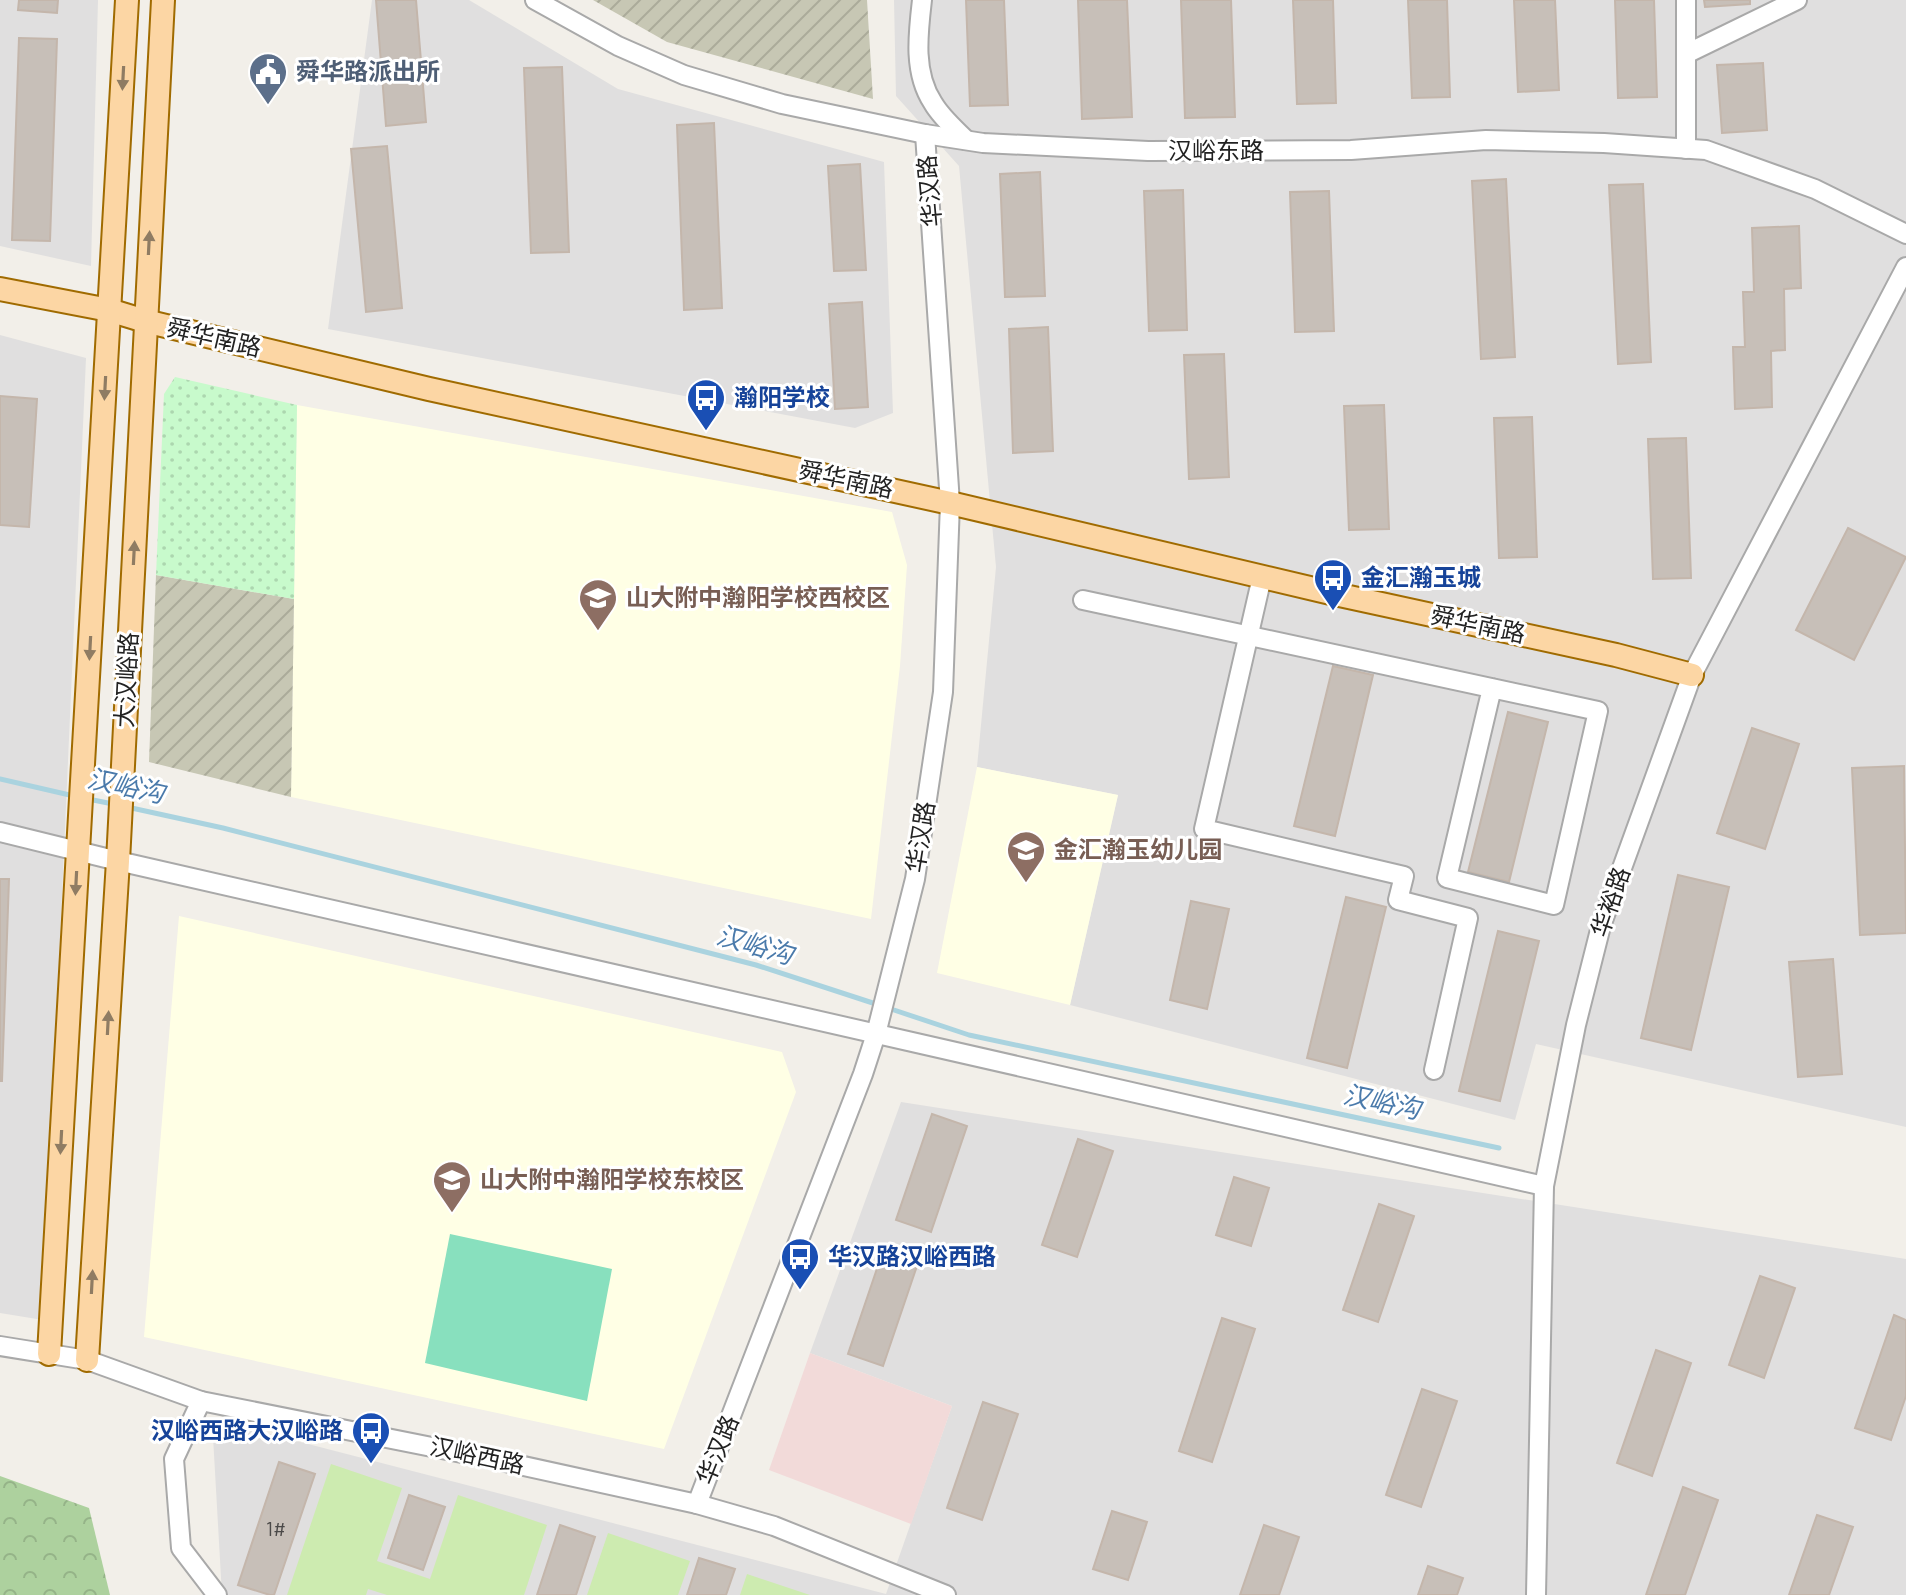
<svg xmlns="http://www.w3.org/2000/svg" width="1906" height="1595" font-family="Barlow,'Noto Sans SC',sans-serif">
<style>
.residential{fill:#e0dfdf}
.commercial{fill:#f2dad9}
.education{fill:#ffffe5}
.construction{fill:url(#construction-furrows)}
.grass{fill:#cdebb0}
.forest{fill:url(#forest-crowns)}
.park{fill:url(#park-dots)}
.pitch{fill:#88e0be}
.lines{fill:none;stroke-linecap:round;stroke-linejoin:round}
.stream{stroke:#aad3df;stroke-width:5}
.building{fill:#c7bfb8;stroke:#c4b6ab;stroke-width:2}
.minor-casing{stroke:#a9a9a9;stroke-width:22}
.major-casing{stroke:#a06b00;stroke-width:26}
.minor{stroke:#fff;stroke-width:18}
.major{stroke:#fcd6a4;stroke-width:22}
.oneway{fill:#8f7c63}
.labels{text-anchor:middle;stroke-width:6;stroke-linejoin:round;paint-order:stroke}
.number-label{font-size:20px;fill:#4b4948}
.service-label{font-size:24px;font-weight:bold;fill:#4e5e75;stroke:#fff;text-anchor:start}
.street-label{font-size:24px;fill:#222;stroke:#fff}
.transit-label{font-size:24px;font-weight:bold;fill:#164399;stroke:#fff;text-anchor:start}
.education-label{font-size:24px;font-weight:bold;fill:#785e54;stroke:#fff;text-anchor:start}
.water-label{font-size:26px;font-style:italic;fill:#4a7aab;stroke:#fff}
</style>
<defs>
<pattern id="construction-furrows" width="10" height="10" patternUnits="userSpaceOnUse" patternTransform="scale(2)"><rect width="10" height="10" fill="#c7c7b4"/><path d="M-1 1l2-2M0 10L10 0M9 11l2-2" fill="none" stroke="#abab9a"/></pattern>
<pattern id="forest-crowns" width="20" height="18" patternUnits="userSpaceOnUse" patternTransform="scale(2)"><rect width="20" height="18" fill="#add19e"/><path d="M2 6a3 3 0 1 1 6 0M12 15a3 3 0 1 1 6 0" fill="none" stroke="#95b388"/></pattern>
<pattern id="park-dots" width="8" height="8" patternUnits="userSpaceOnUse" patternTransform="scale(2)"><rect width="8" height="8" fill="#c8facc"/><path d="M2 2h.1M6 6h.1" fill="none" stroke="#acd6af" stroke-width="1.8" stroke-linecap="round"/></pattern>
</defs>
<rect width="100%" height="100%" fill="#f2efe9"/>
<g class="residential">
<path d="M0 0H98L91 266 0 246Z"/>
<path d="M372 0H469L618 89 884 162 893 413 855 428 328 329Z"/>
<path d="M894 0H1906V1127L1536 1044 1515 1120 1070 1005 1118 795 977 767 996 567 959 166 896 96Z"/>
<path d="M0 335 86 358 43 1320 0 1313Z"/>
<path d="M901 1102 1906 1259V1595H222L212 1419 886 1594 952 1406 810 1353Z"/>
</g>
<path class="commercial" d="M810 1353 952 1406 911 1524 769 1470Z"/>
<g class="education">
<path d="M297 405 892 512 907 565 900 666 871 919 291 797Z"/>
<path d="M977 767 1118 795 1070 1005 937 973Z"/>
<path d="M179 916 782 1052 796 1092 664 1449 144 1337Z"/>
</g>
<g class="construction">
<path d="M593 0H867L873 99 667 42Z"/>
<path d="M156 575 294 599 291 797 149 762Z"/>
</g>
<g class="grass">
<path d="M331 1464 402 1488 377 1561 430 1579 458 1495 547 1525 524 1595H387L368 1589 366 1595H287Z"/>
<path d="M608 1533 690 1561 678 1595H587Z"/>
<path d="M747 1574 810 1595H740Z"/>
</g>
<path class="forest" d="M0 1476 89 1508 110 1595H0Z"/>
<path class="park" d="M175 377 297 405 294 599 156 575 164 394Z"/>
<path class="pitch" d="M450 1234 612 1269 587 1401 425 1363Z"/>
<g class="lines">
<g class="stream">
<path d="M0 779 74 796"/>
<path d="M88 799 113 804"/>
<path d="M127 807 223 828 756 965 879 1005"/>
<path d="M888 1008 969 1035 1499 1148"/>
</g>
</g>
<g class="building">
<path d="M19 0H58L57 13 18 10Z"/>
<path d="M376 0H416L426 122 386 126Z"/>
<path d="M966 0H1004L1008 105 970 106Z"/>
<path d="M1078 0H1127L1132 117 1082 119Z"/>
<path d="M1181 0H1231L1235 117 1185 118Z"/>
<path d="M1293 0H1333L1336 103 1297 104Z"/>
<path d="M1408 0H1447L1450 97 1412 98Z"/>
<path d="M1514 0H1555L1559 90 1518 92Z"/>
<path d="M1615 0H1654L1657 97 1618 98Z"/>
<path d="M1704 0H1750V4L1705 7Z"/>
<path d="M19 38 57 39 50 241 12 240Z"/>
<path d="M1763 63 1767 130 1722 133 1717 65Z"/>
<path d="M562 67 569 252 531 253 524 68Z"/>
<path d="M714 123 722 308 684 310 677 125Z"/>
<path d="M387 146 402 308 366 312 351 149Z"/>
<path d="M860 164 866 270 834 271 828 166Z"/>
<path d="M1040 172 1045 296 1005 297 1000 174Z"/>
<path d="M1506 179 1515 357 1481 359 1472 181Z"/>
<path d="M1643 184 1651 362 1618 364 1609 185Z"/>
<path d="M1183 190 1187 330 1149 331 1144 191Z"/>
<path d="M1329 191 1334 331 1295 332 1290 192Z"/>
<path d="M1799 226 1801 288 1784 289 1785 350 1771 351 1772 407 1735 409 1733 347H1745L1743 292H1754L1752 228Z"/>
<path d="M862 302 868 407 835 409 829 304Z"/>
<path d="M1048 327 1053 451 1013 453 1009 329Z"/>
<path d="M1224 354 1229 477 1189 479 1184 355Z"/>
<path d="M0 396 37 399 29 527 0 525Z"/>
<path d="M1384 405 1389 529 1349 530 1344 406Z"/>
<path d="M1532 417 1537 557 1499 558 1494 418Z"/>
<path d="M1686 438 1691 578 1653 579 1648 439Z"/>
<path d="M1848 528 1906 557 1854 660 1796 630Z"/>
<path d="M1333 666 1373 675 1335 836 1294 826Z"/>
<path d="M1508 712 1548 722 1509 882 1468 872Z"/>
<path d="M1752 728 1799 744 1765 849 1717 833Z"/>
<path d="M1904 766 1906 933 1860 935 1852 768Z"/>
<path d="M1678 875 1729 887 1691 1050 1641 1038Z"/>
<path d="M0 879H9L2 1081H0Z"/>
<path d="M1346 897 1386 907 1347 1068 1307 1058Z"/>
<path d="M1191 901 1229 909 1207 1009 1170 1000Z"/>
<path d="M1498 931 1539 941 1500 1101 1459 1091Z"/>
<path d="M1833 959 1842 1074 1798 1077 1789 962Z"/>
<path d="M932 1114 967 1126 931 1232 896 1220Z"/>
<path d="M1078 1139 1113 1151 1077 1257 1042 1245Z"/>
<path d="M1234 1177 1269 1188 1251 1246 1216 1235Z"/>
<path d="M1379 1204 1414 1216 1378 1322 1343 1310Z"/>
<path d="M884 1248 919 1260 883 1366 848 1354Z"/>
<path d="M1760 1276 1795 1288 1764 1378 1729 1365Z"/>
<path d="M1894 1315 1906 1320V1396L1891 1440 1855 1428Z"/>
<path d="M1222 1318 1255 1329 1212 1462 1179 1451Z"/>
<path d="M1656 1350 1691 1363 1652 1476 1617 1463Z"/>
<path d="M1422 1389 1457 1401 1421 1507 1386 1495Z"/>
<path d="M983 1402 1018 1414 982 1520 947 1508Z"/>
<path d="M279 1462 315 1474 274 1595H270L238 1585Z"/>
<path d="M1683 1487 1718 1500 1685 1595H1646Z"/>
<path d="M409 1495 445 1507 423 1570 388 1558Z"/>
<path d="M1112 1511 1147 1522 1128 1580 1093 1569Z"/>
<path d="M1817 1515 1853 1527 1829 1595H1789Z"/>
<path d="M560 1525 595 1537 576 1595H537Z"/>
<path d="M1264 1525 1299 1537 1279 1595H1240Z"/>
<path d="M699 1558 735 1569 726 1595H687Z"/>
<path d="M1428 1566 1463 1578 1457 1595H1418Z"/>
</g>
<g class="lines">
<defs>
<g id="minor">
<path d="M535 0 618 46 684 75 782 104 925 134 983 143 1148 151 1351 150 1486 140 1604 143 1706 150 1815 189 1906 234"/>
<path d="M922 0C918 34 913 73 933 103 941 117 955 129 966 140"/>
<path d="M1686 54 1797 0"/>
<path d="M1686 149V0"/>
<path d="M1262 577 1204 829 1404 876 1398 900 1468 918 1434 1070"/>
<path d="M1083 600 1598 711 1554 905 1447 878 1492 688"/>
<path d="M0 832 118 861 1544 1186"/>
<path d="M0 1346 87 1360 201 1401 487 1458 697 1504 774 1526 946 1595"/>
<path d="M201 1401 174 1459 181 1548 217 1595"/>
<path d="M697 1504 863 1074 876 1034 915 879 943 692 950 503 925 134"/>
<path d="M1536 1595 1544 1186 1576 1025 1601 926 1692 675 1906 267"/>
</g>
<g id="major">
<path d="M0 289 109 310 145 321 429 389 950 503 1335 594 1616 655 1692 675"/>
<path d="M49 1354 127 0"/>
<path d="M87 1360 118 861 163 0"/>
</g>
</defs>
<use href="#minor" class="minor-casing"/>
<use href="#major" class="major-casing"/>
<use href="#minor" class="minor"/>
<use href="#major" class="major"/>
</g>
<defs><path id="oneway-solid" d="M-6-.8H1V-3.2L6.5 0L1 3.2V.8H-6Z" transform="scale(2)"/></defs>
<g class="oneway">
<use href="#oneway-solid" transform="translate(123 78) rotate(93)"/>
<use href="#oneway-solid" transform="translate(149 243) rotate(-87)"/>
<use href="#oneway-solid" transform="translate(105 388) rotate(93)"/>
<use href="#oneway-solid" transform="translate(134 553) rotate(-87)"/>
<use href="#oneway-solid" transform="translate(90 648) rotate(93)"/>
<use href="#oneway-solid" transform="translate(76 883) rotate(93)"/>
<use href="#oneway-solid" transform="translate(108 1023) rotate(-87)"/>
<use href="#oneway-solid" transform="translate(61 1142) rotate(93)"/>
<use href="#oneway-solid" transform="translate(92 1282) rotate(-87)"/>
</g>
<defs>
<symbol id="civic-pin" viewBox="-11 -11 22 30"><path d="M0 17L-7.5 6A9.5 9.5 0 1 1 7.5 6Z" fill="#5c6f8a" stroke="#fff"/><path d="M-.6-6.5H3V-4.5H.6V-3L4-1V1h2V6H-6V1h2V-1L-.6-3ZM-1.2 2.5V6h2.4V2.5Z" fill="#fff"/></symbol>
<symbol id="bus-pin" viewBox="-11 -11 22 30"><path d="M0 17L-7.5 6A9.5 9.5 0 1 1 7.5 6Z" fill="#1a4fb4" stroke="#fff"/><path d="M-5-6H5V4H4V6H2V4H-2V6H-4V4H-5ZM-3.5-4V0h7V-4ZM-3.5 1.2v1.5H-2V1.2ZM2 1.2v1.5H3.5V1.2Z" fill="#fff"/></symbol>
<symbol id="school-pin" viewBox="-11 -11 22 30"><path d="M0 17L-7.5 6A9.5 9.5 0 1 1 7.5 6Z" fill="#8d6e63" stroke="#fff"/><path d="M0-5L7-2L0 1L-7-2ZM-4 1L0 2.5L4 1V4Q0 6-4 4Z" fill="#fff"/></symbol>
</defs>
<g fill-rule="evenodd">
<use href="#civic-pin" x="246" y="50" width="44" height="60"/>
<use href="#bus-pin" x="684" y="376" width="44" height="60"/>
<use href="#bus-pin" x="1311" y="556" width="44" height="60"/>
<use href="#school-pin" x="576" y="576" width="44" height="60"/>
<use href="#school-pin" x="1004" y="828" width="44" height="60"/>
<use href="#school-pin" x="430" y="1158" width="44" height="60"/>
<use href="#bus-pin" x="778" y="1235" width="44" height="60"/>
<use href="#bus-pin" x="349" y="1409" width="44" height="60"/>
</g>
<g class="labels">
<g class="number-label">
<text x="276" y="1536">1#</text>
</g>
<g class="service-label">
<text x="296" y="80">舜华路派出所</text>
</g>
<g class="street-label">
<text x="1216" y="159">汉峪东路</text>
<text transform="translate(930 191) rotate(-95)" y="8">华汉路</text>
<text transform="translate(214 338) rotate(13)" y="8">舜华南路</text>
<text transform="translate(846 480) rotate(12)" y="8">舜华南路</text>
<text transform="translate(1478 625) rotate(12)" y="8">舜华南路</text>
<text transform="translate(127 680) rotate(-87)" y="8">大汉峪路</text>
<text transform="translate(921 837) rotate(-81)" y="8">华汉路</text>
<text transform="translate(1611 902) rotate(-71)" y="8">华裕路</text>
<text transform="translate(718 1450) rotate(-68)" y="8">华汉路</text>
<text transform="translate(477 1456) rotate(12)" y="8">汉峪西路</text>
</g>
<g class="transit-label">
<text x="734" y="406">瀚阳学校</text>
<text x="1361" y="586">金汇瀚玉城</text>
<text x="828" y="1265">华汉路汉峪西路</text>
<text x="343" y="1439" text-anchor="end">汉峪西路大汉峪路</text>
</g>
<g class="education-label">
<text x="626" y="606">山大附中瀚阳学校西校区</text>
<text x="1054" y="858">金汇瀚玉幼儿园</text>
<text x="480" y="1188">山大附中瀚阳学校东校区</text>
</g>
<g class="water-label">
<text transform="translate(126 786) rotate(12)" y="9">汉峪沟</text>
<text transform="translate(755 945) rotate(16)" y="9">汉峪沟</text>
<text transform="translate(1382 1102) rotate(12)" y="9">汉峪沟</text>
</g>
</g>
</svg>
